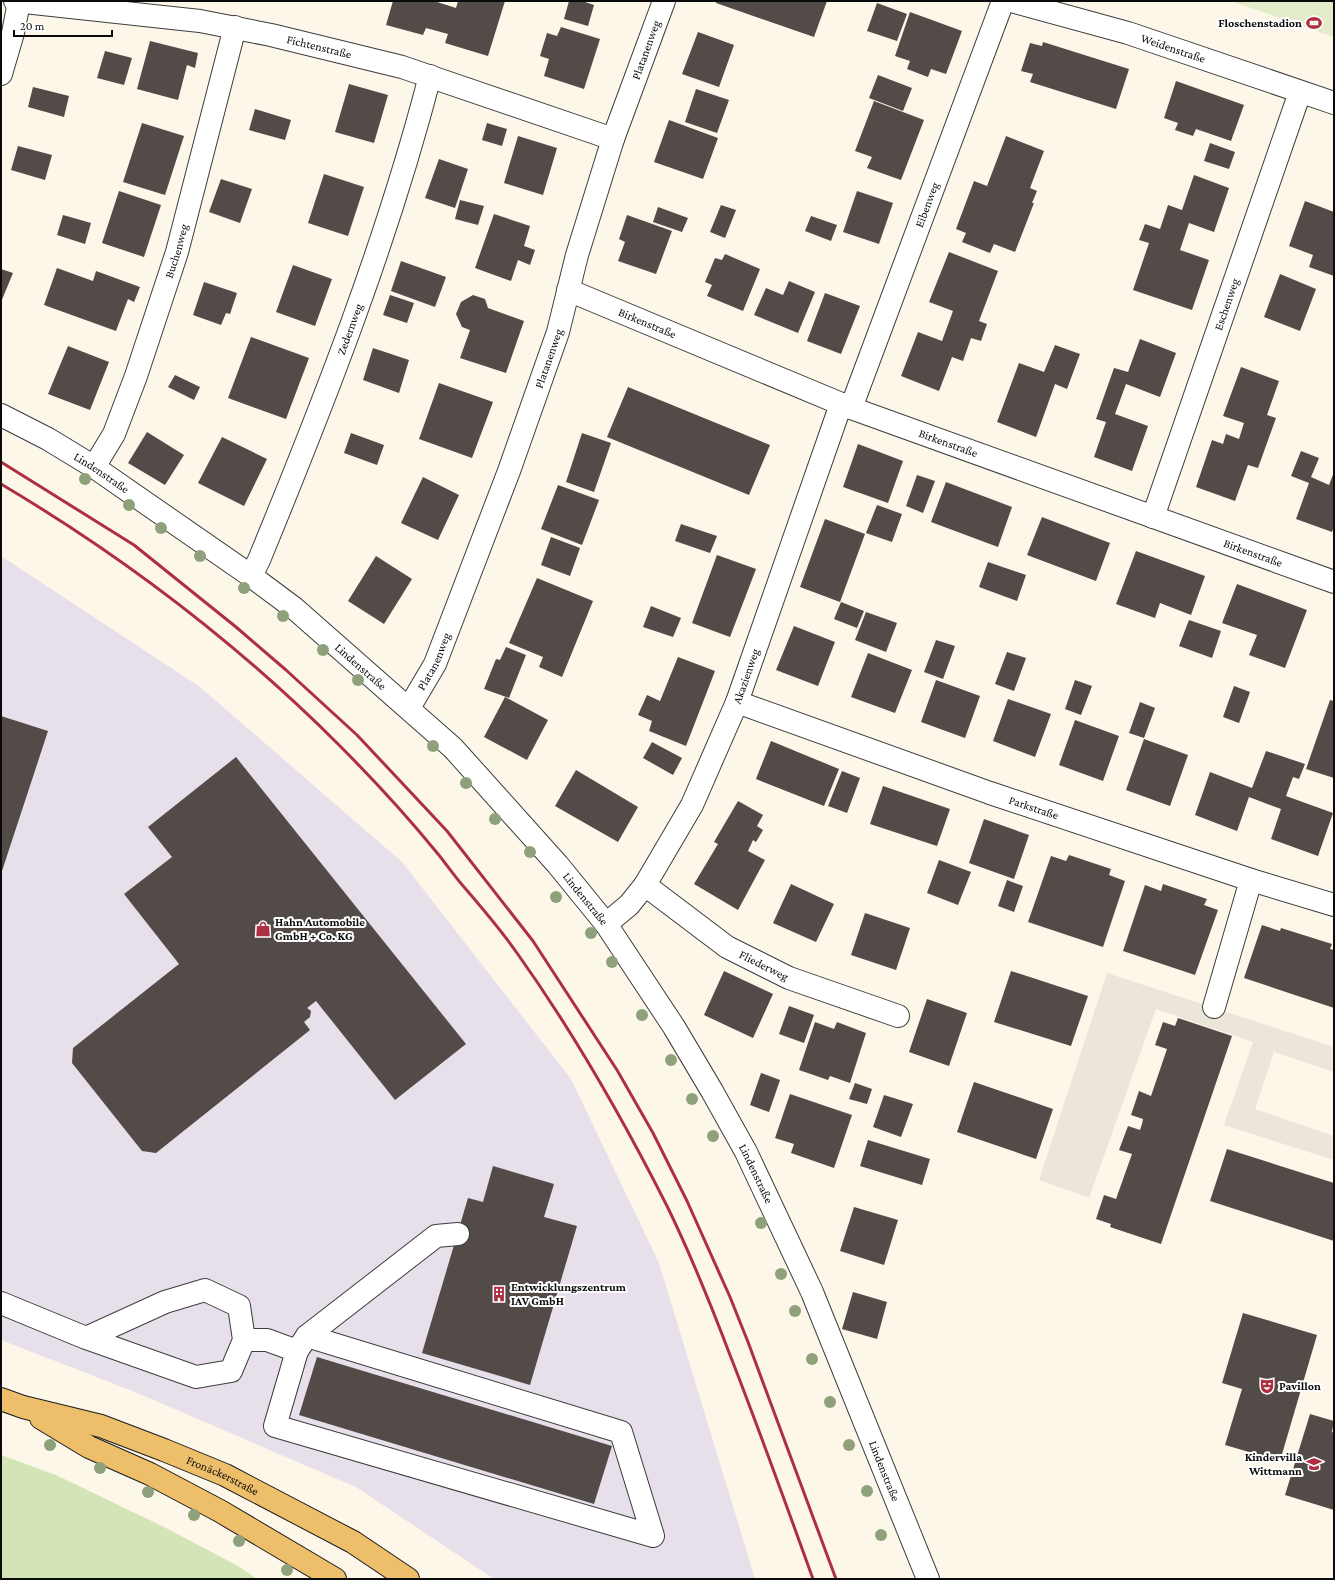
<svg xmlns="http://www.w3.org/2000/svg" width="1335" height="1580" font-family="'Crimson Pro',serif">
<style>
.industrial{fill:#e7dfe9}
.green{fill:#d3e4b7}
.pitch{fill:#e3ecc8}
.plaza{fill:#ebe5da}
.building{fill:#524b48}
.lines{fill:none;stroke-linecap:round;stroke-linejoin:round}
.minor-casing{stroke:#3d3d3d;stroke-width:24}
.major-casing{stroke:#1b1b1b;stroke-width:24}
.minor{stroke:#fff;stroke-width:22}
.major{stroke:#edbf6a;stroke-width:22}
.rail{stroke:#ae2f42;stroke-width:3}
.tree{fill:#8ea17b}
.labels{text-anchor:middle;stroke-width:4;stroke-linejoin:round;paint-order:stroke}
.poi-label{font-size:12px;font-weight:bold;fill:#0a0a0a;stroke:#fff;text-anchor:start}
.street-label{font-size:12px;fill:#0a0a0a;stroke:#fff}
</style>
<rect width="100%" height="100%" fill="#fdf7e9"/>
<path class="industrial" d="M1 556 200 687 402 862 571 1079 659 1263 755 1579H494L356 1487 135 1392 1 1340Z"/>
<path class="green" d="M1 1455 56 1475 164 1527 238 1566 257 1579H1Z"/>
<path class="pitch" d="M1231 1H1334V37Z"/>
<path class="plaza" d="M1107 973 1334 1047V1072L1274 1052 1255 1109 1334 1136V1160L1224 1125 1253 1042 1156 1009 1089 1198 1039 1180Z"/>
<g class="building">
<path d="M393 1H434L456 8 458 1H505L488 56 445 43 448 34 426 28 423 35 386 25Z"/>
<path d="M569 1H582L594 5 588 26 564 19Z"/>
<path d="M716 1H827L814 37 716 3Z"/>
<path d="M877 3 907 14 897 41 867 31Z"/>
<path d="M910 12 962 31 946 74 931 69 928 77 907 69 910 61 895 56Z"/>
<path d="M561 27 600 39 584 89 544 76 549 59 540 56 547 33 557 36Z"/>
<path d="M698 32 734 45 719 87 682 74Z"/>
<path d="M150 41 198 53 195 68 187 65 178 100 137 89Z"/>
<path d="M1043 42 1129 69 1116 109 1030 82 1033 74 1021 71 1030 43 1042 46Z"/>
<path d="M105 51 132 58 124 85 97 78Z"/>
<path d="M878 75 912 88 903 111 869 98Z"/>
<path d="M1176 81 1244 105 1231 141 1196 129 1193 136 1175 130 1178 123 1164 118Z"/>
<path d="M349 84 388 95 374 143 335 132Z"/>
<path d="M33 87 69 96 64 117 28 107Z"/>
<path d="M696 89 729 100 717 133 685 122Z"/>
<path d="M874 101 924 120 901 180 867 168 872 157 855 151Z"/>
<path d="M255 109 291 120 285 140 249 130Z"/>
<path d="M669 120 718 138 703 179 654 162Z"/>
<path d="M142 123 184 136 165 195 123 182Z"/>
<path d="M487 123 507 129 502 146 482 140Z"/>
<path d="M518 136 557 148 543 195 504 183Z"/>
<path d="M1006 136 1044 151 1030 188 1037 191 1032 203H1034L1015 252 994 244 990 253 962 242 966 233 956 229 974 181 987 186Z"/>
<path d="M1210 143 1235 152 1229 169 1204 161Z"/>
<path d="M18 146 52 155 45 180 11 170Z"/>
<path d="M439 159 468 169 455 208 425 198Z"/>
<path d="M324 174 364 187 348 236 308 223Z"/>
<path d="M1194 175 1229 188 1214 232 1189 223 1180 250 1209 260 1192 310 1133 290 1149 243 1139 240 1145 224 1160 229 1168 205 1182 210Z"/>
<path d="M221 179 252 189 240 223 209 212Z"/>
<path d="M119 191 161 205 144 257 102 243Z"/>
<path d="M857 191 893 203 879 244 843 232Z"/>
<path d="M460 200 484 206 478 225 455 219Z"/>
<path d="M1305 201 1334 212V276L1309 267 1313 255 1289 246Z"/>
<path d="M721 205 736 210 725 238 710 232Z"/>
<path d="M658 207 688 218 682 232 653 222Z"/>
<path d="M494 214 530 226 524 246 535 250 530 265 518 260 511 281 475 268Z"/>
<path d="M63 215 91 223 85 244 57 235Z"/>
<path d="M627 215 672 231 656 274 618 261 625 242 619 239Z"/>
<path d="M811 216 837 225 831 241 805 231Z"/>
<path d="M949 252 998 271 979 321 987 324 981 341 971 338 963 361 952 357 939 391 901 376 918 332 942 341 953 311 929 302Z"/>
<path d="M725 254 760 269 743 311 707 296 712 285 705 282 715 258 722 260Z"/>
<path d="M401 261 446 277 435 307 391 291Z"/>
<path d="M293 265 332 279 315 326 276 312Z"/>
<path d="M57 268 93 281 96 271 140 287 134 302 128 299 116 331 44 305Z"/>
<path d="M1 269 13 273 1 302Z"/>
<path d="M1280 274 1316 289 1300 331 1264 317Z"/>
<path d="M789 281 815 292 798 333 754 315 766 288 783 295Z"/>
<path d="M204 282 237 293 230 314 226 313 221 325 193 315Z"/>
<path d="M825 293 860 306 841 354 807 341Z"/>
<path d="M390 295 414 303 407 323 383 315Z"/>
<path d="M473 295 485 299 488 308 524 321 506 373 460 358 470 330 462 327 456 314 461 302Z"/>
<path d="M251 337 309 358 286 419 228 398Z"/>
<path d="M1140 339 1176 353 1160 397 1126 384 1115 414 1148 426 1132 471 1094 457 1106 422 1096 419 1114 368 1128 372Z"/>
<path d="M1055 345 1080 354 1067 389 1055 384 1036 437 997 422 1019 363 1044 372Z"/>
<path d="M68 346 109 362 90 410 48 394Z"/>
<path d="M373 348 409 360 399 393 363 380Z"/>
<path d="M1241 367 1279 381 1267 415 1276 418 1258 468 1248 465 1235 501 1196 487 1212 440 1223 444 1226 434 1239 439 1244 423 1223 416Z"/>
<path d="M175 375 200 387 194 400 168 387Z"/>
<path d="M439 383 493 402 472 458 419 439Z"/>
<path d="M628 387 770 445 749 495 607 437Z"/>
<path d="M147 432 184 455 165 485 128 463Z"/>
<path d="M351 433 384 445 377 465 344 453Z"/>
<path d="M582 433 611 443 594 492 566 482Z"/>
<path d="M222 437 267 459 244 506 198 483Z"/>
<path d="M858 444 903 461 888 503 843 487Z"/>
<path d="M1301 451 1319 458 1311 477 1329 485 1334 472V526L1332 532 1296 519 1309 483 1291 476Z"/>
<path d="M917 475 935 481 923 513 906 506Z"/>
<path d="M423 477 459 495 438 540 401 523Z"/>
<path d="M946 482 1012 507 998 547 931 522Z"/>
<path d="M558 485 599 500 582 545 541 529Z"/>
<path d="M877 505 902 514 892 542 866 533Z"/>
<path d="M1042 517 1110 543 1096 581 1027 555Z"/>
<path d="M825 519 865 534 840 602 800 587Z"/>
<path d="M681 524 717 536 710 553 675 541Z"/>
<path d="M551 537 580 548 570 576 541 565Z"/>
<path d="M1136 551 1205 576 1191 615 1160 603 1155 618 1116 604Z"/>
<path d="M717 555 756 569 730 637 692 623Z"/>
<path d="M376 556 412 579 384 624 348 601Z"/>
<path d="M988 562 1026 575 1017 601 979 587Z"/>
<path d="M537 578 593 601 562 677 539 667 543 657 509 643Z"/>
<path d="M1237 584 1307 610 1285 668 1249 655 1257 635 1222 623Z"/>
<path d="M841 602 864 611 857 628 834 619Z"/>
<path d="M651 606 681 618 673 637 643 627Z"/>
<path d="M866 612 897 623 886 652 855 640Z"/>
<path d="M1189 620 1221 631 1212 658 1179 646Z"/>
<path d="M794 626 835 642 818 686 776 670Z"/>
<path d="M936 640 955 646 943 679 924 672Z"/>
<path d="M506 647 526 655 509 698 484 689 496 659 500 660Z"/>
<path d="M1007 652 1026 658 1014 691 995 684Z"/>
<path d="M868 653 912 670 895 713 851 697Z"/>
<path d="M678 657 715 671 686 746 649 731 652 721 638 715 647 695 660 701Z"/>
<path d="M936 680 980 696 965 738 921 722Z"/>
<path d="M1075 680 1092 686 1081 715 1065 709Z"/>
<path d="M1234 686 1250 692 1239 723 1223 717Z"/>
<path d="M505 697 548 720 527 760 484 737Z"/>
<path d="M1008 699 1051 714 1035 757 993 741Z"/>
<path d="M1330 700 1334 701V778L1306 769Z"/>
<path d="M1140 702 1155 708 1144 738 1129 733Z"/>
<path d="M1 716 48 731 1 874Z"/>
<path d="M1075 720 1119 736 1103 781 1059 765Z"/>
<path d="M1144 739 1188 755 1170 806 1126 790Z"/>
<path d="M771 741 839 769 824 806 756 779Z"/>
<path d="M652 742 682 758 673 775 643 758Z"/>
<path d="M1266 751 1305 764 1299 779 1293 777 1286 796 1333 813 1318 856 1271 839 1281 809 1249 797 1237 831 1195 815 1210 772 1252 788Z"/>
<path d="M236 757 466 1044 395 1100 316 1001 307 1008 311 1011 310 1017 304 1022 310 1030 156 1153 142 1151 72 1063 73 1048 179 964 124 894 172 857 148 827Z"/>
<path d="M576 770 638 807 618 842 555 806Z"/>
<path d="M842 771 860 778 847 813 828 806Z"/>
<path d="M883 786 950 809 937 846 870 824Z"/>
<path d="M738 801 763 815 757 826 763 830 756 842 753 840 748 851 765 860 738 910 694 884 718 844 714 842Z"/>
<path d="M984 819 1029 835 1014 879 969 863Z"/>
<path d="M1069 855 1111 869 1109 875 1125 881 1103 947 1028 922 1051 856 1066 861Z"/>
<path d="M939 860 971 872 958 905 927 893Z"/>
<path d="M1007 880 1023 886 1014 912 998 906Z"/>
<path d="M791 884 834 904 816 942 773 923Z"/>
<path d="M1163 884 1207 899 1204 905 1218 910 1195 975 1123 951 1145 885 1161 891Z"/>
<path d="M865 913 910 928 896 970 851 955Z"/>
<path d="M1262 925 1280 931 1281 928 1332 944 1330 949 1334 950V1008L1244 978Z"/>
<path d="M724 971 773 994 753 1038 704 1015Z"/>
<path d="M1011 971 1088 996 1071 1046 994 1022Z"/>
<path d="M927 999 967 1013 949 1066 909 1052Z"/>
<path d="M789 1006 814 1015 804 1043 779 1034Z"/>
<path d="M1178 1018 1232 1036 1161 1244 1110 1227 1111 1224 1096 1219 1104 1195 1116 1199 1132 1154 1119 1150 1128 1126 1140 1130 1142 1124 1143 1119 1131 1115 1139 1091 1151 1096 1167 1049 1155 1045 1163 1022 1175 1026Z"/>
<path d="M815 1022 834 1029 837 1022 866 1033 850 1083 830 1076 828 1080 799 1070Z"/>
<path d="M761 1073 780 1080 769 1112 750 1105Z"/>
<path d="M974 1082 1053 1109 1036 1159 957 1132Z"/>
<path d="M855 1083 872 1089 867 1104 849 1099Z"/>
<path d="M790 1094 852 1115 834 1168 791 1153 794 1144 775 1138Z"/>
<path d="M884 1095 913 1104 901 1137 873 1127Z"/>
<path d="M868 1140 930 1159 922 1185 860 1166Z"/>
<path d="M1227 1149 1334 1183V1241L1210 1201Z"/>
<path d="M493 1166 554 1184 544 1217 577 1226 530 1385 422 1353 468 1198 483 1202Z"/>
<path d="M854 1207 898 1220 884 1265 840 1251Z"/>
<path d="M853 1292 887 1302 877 1339 842 1329Z"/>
<path d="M1243 1313 1317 1335 1280 1461 1225 1445 1242 1389 1222 1383Z"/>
<path d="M317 1357 612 1446 594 1504 299 1415Z"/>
<path d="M1310 1414 1334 1421 1332 1432 1334 1433V1510L1285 1495Z"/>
</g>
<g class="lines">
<defs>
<g id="minor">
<path id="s1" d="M15 1 200 21 271 35 402 67 613 139"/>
<path id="s2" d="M1011 1 1128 33 1334 103"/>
<path d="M1 74 13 33 19 2"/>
<path id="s3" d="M568 290 851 408 1334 582"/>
<path id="s4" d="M851 408 1003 1"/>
<path id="s5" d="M1 415 48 439 94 467 251 576 294 608 453 748 558 865 606 924 674 1027 712 1091 746 1152 812 1292 928 1579"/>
<path id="s6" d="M94 467 114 434 136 376 177 252 235 27"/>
<path id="s7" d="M1153 517 1300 92"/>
<path id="s8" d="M251 576 259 560C324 402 387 242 430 76"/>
<path id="s9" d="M737 702 990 793 1251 880 1334 905"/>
<path id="s10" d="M409 708 435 664 509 471 558 332 577 255 613 139 664 1"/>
<path id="s11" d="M645 885 727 947 789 978 898 1016"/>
<path id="s12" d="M606 924 629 905 645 885 692 805 737 702 841 404"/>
<path d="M1214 1007 1251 880"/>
<path d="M1 1303 86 1338 196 1377 231 1371 244 1340 239 1306 205 1290 165 1302 86 1338"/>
<path d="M244 1340H267L297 1351 307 1336 436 1236 458 1234"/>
<path d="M297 1351 275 1426 653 1536 621 1432 307 1336"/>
</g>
<g id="major">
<path id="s13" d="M1 1399 23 1407 101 1426 164 1450 225 1475 353 1542 408 1579"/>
<path d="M41 1418 89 1447 150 1474 220 1511 335 1579"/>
</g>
</defs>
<use href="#minor" class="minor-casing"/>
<use href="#major" class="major-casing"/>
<use href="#minor" class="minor"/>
<use href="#major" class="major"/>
<g class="rail">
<path d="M1 462 134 545 236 627 286 670 357 735 447 831 533 941 617 1070 653 1133 687 1201 730 1297 748 1342 836 1579"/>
<path d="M1 484C124 557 238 644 339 745 374 780 407 816 438 854 447 865 455 877 464 887 483 909 501 930 517 953 574 1033 623 1119 667 1206 691 1255 711 1305 730 1355 759 1429 786 1504 813 1579"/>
</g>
</g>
<g class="tree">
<circle cx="85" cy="479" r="6"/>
<circle cx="129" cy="505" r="6"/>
<circle cx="161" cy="528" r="6"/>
<circle cx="200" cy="556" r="6"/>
<circle cx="244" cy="588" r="6"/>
<circle cx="283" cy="616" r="6"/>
<circle cx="323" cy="650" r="6"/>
<circle cx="358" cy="680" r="6"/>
<circle cx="433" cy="746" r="6"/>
<circle cx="466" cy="783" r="6"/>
<circle cx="495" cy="819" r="6"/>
<circle cx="530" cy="852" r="6"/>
<circle cx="556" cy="897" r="6"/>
<circle cx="591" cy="933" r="6"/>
<circle cx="612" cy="962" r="6"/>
<circle cx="642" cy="1015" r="6"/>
<circle cx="671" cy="1060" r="6"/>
<circle cx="692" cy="1099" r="6"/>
<circle cx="713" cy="1136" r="6"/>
<circle cx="761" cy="1223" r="6"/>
<circle cx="781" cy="1274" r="6"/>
<circle cx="795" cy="1311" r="6"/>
<circle cx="812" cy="1359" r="6"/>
<circle cx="830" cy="1402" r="6"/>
<circle cx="50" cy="1445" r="6"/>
<circle cx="849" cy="1445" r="6"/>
<circle cx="100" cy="1468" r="6"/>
<circle cx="867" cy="1491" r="6"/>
<circle cx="148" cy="1492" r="6"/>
<circle cx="194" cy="1515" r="6"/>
<circle cx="881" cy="1535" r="6"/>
<circle cx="239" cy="1541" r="6"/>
<circle cx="287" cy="1570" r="6"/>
</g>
<defs>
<symbol id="stadium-bare" viewBox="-9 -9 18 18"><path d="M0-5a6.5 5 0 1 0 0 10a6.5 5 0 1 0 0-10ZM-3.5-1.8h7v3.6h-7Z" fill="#ae2f42" stroke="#fff" stroke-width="2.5" paint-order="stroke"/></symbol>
<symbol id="shop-bare" viewBox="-9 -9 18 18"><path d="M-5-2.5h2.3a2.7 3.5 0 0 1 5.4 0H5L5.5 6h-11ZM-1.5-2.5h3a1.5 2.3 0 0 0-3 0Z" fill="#ae2f42" stroke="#fff" stroke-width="2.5" paint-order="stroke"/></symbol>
<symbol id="building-bare" viewBox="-9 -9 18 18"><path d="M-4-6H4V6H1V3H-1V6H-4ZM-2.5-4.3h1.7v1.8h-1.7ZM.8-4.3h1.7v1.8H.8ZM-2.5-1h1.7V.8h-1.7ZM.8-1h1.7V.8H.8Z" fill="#ae2f42" stroke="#fff" stroke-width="2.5" paint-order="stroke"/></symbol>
<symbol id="theatre-bare" viewBox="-9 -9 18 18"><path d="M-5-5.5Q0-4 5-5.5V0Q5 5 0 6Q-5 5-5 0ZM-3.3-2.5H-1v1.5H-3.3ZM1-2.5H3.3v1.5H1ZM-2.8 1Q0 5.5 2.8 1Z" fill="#ae2f42" stroke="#fff" stroke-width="2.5" paint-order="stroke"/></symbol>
<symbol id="school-bare" viewBox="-9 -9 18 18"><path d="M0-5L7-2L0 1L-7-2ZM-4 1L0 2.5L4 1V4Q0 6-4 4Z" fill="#ae2f42" stroke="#fff" stroke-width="2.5" paint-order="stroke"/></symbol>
</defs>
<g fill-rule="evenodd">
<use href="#stadium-bare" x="1303" y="12" width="22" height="22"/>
<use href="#shop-bare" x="252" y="918" width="22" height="22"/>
<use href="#building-bare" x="488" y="1283" width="22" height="22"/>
<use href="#theatre-bare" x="1256" y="1375" width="22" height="22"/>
<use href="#school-bare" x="1303" y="1453" width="22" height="22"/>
</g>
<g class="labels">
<g class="poi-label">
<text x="1302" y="27" text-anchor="end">Floschenstadion</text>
<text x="275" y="926">Hahn Automobile<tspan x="275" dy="14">GmbH + Co. KG</tspan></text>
<text x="511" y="1291">Entwicklungszentrum<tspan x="511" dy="14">IAV GmbH</tspan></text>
<text x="1279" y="1390">Pavillon</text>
<text x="1302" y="1461" text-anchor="end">Kindervilla<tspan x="1302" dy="14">Wittmann</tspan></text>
</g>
<g class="street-label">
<text dy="4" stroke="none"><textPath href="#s1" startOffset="308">Fichtenstraße</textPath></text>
<text dy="4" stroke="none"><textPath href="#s2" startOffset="169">Weidenstraße</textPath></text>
<text dy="4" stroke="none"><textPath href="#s10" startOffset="701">Platanenweg</textPath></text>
<text dy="4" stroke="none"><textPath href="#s4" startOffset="217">Eibenweg</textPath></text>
<text dy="4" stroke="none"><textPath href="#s6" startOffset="232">Buchenweg</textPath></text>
<text dy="4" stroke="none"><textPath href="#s7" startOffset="225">Eschenweg</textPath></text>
<text dy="4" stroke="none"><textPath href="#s3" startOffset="86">Birkenstraße</textPath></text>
<text dy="4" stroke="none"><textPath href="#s8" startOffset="266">Zedernweg</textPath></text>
<text dy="4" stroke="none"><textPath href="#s10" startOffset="377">Platanenweg</textPath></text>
<text dy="4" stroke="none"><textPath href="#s3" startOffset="410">Birkenstraße</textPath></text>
<text dy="4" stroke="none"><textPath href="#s5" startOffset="116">Lindenstraße</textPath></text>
<text dy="4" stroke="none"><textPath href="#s3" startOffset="734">Birkenstraße</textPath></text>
<text dy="4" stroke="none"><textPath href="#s10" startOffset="53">Platanenweg</textPath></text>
<text dy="4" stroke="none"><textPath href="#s5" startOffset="440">Lindenstraße</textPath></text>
<text dy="4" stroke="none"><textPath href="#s12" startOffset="288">Akazienweg</textPath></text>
<text dy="4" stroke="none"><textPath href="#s9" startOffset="315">Parkstraße</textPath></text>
<text dy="4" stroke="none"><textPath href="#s5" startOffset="764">Lindenstraße</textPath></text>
<text dy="4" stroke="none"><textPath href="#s11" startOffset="144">Fliederweg</textPath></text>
<text dy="4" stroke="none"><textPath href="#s5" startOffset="1088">Lindenstraße</textPath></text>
<text dy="4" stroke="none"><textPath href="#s5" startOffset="1412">Lindenstraße</textPath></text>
<text dy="4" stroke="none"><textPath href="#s13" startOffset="235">Fronäckerstraße</textPath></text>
</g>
</g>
<rect width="1335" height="1580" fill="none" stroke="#0a0a0a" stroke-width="4"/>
<path d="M14 30v6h98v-6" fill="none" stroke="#0a0a0a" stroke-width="2"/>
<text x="20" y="30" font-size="12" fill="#0a0a0a" stroke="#ffffff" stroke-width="3" paint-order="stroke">20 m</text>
</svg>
